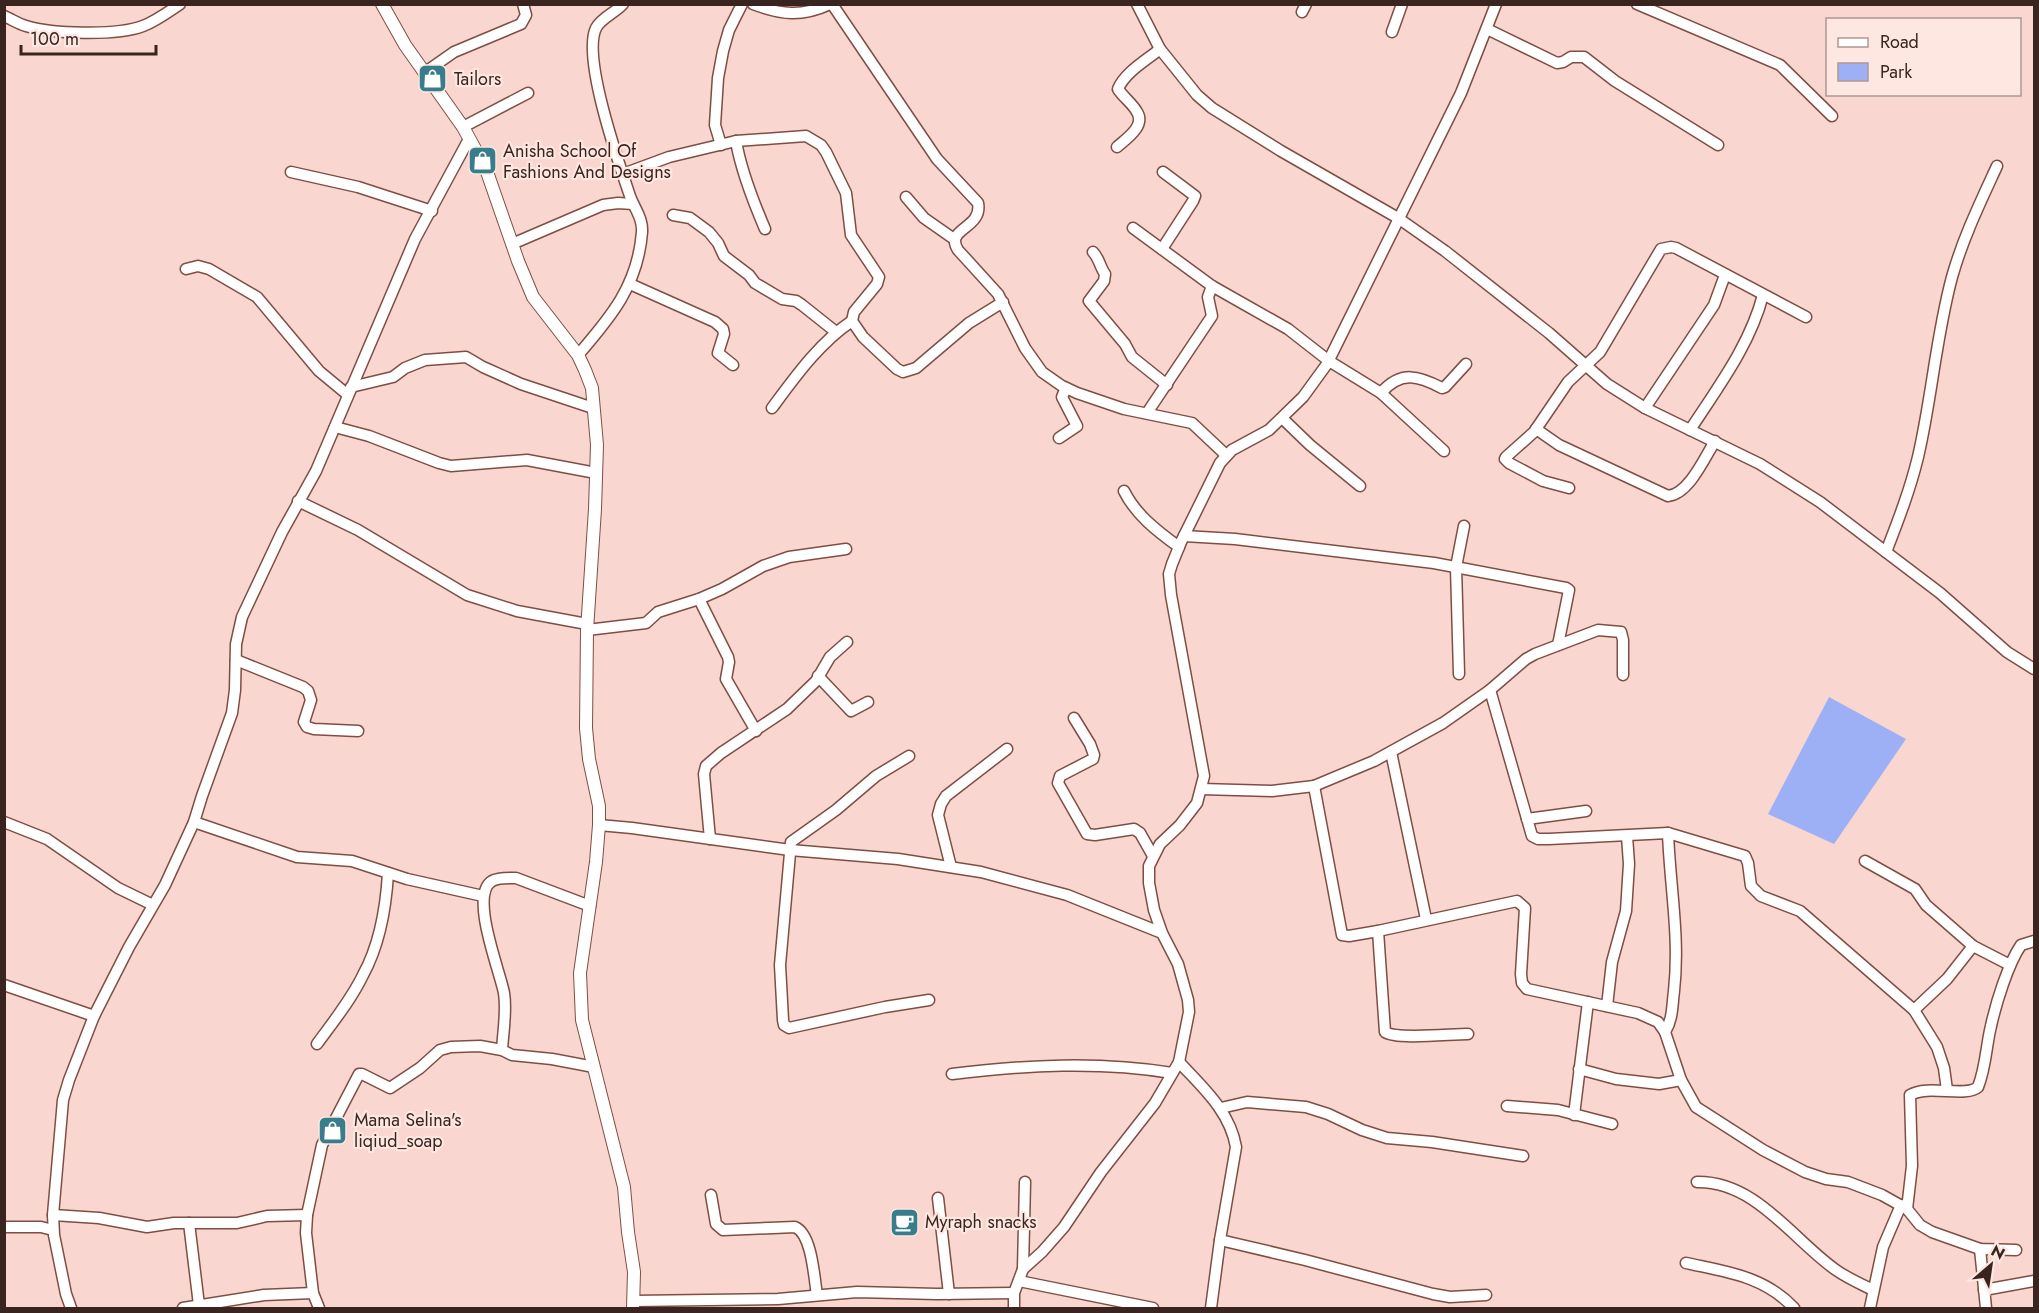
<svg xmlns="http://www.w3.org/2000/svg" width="2039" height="1313" font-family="Jost,sans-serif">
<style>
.green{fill:#9eb0f5}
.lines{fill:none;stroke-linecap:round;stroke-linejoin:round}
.minor-casing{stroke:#7e4e44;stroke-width:13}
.tertiary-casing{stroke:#7e4e44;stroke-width:14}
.minor{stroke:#fff;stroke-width:10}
.tertiary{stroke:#fff;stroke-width:12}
.labels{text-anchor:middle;stroke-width:4.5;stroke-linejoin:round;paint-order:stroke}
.poi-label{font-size:18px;fill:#392420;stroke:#fee6e1;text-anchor:start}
</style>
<rect width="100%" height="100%" fill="#f9d6cf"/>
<path class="green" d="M1829 697 1906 739 1834 844 1768 814Z"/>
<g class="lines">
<defs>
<g id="minor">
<path d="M753 4C782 15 802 17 830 4"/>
<path d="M832 4 937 159 978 203C983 229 944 228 958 250L998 294 1025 348 1042 372 1062 386 1077 393 1124 409 1192 423 1226 455"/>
<path d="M1137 4 1160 49 1197 95 1212 108 1281 151 1398 218 1445 251 1549 333 1607 384 1645 408 1760 464 1820 502 1940 593 2007 652 2034 669"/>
<path d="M1637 4 1780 65 1832 116"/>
<path d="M1302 12 1306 4"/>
<path d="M4 16C11 19 19 24 26 26 52 34 117 36 143 26 156 21 168 12 180 4"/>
<path d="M1487 29 1557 63 1563 62 1571 57H1584L1615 81 1718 145"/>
<path d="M1392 32 1402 4"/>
<path d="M424 73 454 52 521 24 526 15 523 4"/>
<path d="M463 127 528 93"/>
<path d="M736 141C741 171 753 201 765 229"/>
<path d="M721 145 715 125 718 78 723 51 729 30 742 4"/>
<path d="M1117 147C1126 139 1146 126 1137 112 1133 104 1123 97 1118 89 1125 72 1147 60 1160 49"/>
<path d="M291 172 358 187 432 211"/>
<path d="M623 174 669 157 736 141 806 136 821 145 826 152 846 193 851 235 879 277 877 284 854 312 852 321 863 337 897 369 903 372 916 368 969 323 1003 302"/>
<path d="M906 197 924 218 954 239"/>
<path d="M673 215 690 218 709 232 718 243 724 256 749 275 755 283 782 299 796 301 802 305 836 332"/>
<path d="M1133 228 1212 286 1288 329 1329 361 1381 393 1444 451"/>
<path d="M512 244 603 205 618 203 633 204"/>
<path d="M1162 249 1193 201 1195 196 1163 172"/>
<path d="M1093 252C1099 258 1100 267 1105 274L1104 281 1089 301 1125 344 1132 357 1167 385"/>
<path d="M186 269 198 266 209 269 257 297 319 371 348 395"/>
<path d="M630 284 715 322 723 329 724 334 718 353 733 365"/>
<path d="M578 355C611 317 638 285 642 232 643 217 633 207 629 193 618 161 582 57 596 28 601 18 615 13 623 4"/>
<path d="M351 387 393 377 405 368 425 360 466 357 483 367 521 384 593 408"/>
<path d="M1381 393C1401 370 1419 376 1442 388L1445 387 1466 364"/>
<path d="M772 408C795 377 819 343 852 321"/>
<path d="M1645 408 1714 305 1725 275"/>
<path d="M1147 413 1212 316 1208 297 1212 286"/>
<path d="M1282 418 1310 445 1360 486"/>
<path d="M335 427 369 436 439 463 451 466 527 460 596 473"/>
<path d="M1536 429 1559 445 1668 496C1689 494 1705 457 1715 441"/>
<path d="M1690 430C1718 387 1750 345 1763 295"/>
<path d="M1059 438 1077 426 1062 397 1066 388"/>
<path d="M1569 488 1543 481 1509 463 1505 459 1506 457 1534 432 1568 382 1600 352 1661 249 1671 247 1676 248 1806 317"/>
<path d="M1124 491C1136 515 1157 531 1179 547"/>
<path d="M298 501 358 530 467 595 517 611 587 624"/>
<path d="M1184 536 1235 539 1434 563 1566 588 1569 590 1558 645"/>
<path d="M1886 552C1898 521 1910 490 1918 457 1932 397 1936 336 1952 277 1963 238 1980 203 1997 166"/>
<path d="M699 599 728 657 729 662 726 679 756 731"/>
<path d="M587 630 646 623 658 612 699 599 722 589 763 566 789 557 846 549"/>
<path d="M236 660 303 687 308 691 311 700 304 722 307 727 314 729 358 731"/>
<path d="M1459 674 1456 567 1464 526"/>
<path d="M818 676 851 711 868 702"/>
<path d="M1490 690 1532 836 1538 839H1549L1668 833 1745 856 1748 863 1751 886 1761 896 1800 911 1914 1010 1937 1047 1944 1068 1947 1090"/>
<path d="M1074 718 1090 744 1094 755 1093 759 1089 761 1060 776 1058 783 1087 834 1095 835 1134 829 1140 833 1153 856"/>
<path d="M1391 752 1426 919"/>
<path d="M909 756 876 776 836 810 791 842 780 965 783 1020 784 1025 789 1028 885 1007 929 1000"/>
<path d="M1314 786 1342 935 1349 936 1378 931 1517 901 1525 908 1521 974 1522 983 1527 989 1638 1013 1658 1022 1665 1032 1681 1080 1696 1107 1763 1150 1805 1172 1826 1179 1848 1182 1882 1195 1907 1209 1920 1225 1932 1232 1980 1249 2016 1250"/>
<path d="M1201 789 1272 791 1314 786 1374 761 1443 723 1490 690 1526 659 1535 654 1598 630 1621 632 1623 640V675"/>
<path d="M1527 819 1586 811"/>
<path d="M4 822 47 839 118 888 153 905"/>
<path d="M194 822 297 857 352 861 407 879 483 896"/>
<path d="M599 825 632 828 790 850 898 859 981 872 1067 895 1162 933"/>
<path d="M710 839 704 774 706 766 721 753 787 709 816 681 830 657 847 642"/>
<path d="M1865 861 1915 889 1926 905 1973 946 2010 965"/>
<path d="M951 867 938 815 941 804 946 796 1007 749"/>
<path d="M1378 931 1385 1032C1397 1040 1450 1034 1468 1034"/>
<path d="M4 985 94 1016"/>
<path d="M1607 1006 1612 962 1626 911 1629 864 1627 836"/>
<path d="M1914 1010 1947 979 1973 946"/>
<path d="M1665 1032C1673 1019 1672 1006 1674 991 1680 937 1670 887 1668 833"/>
<path d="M317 1044C333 1022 351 1000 363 975 380 944 386 908 388 873"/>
<path d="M502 1050C503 1032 507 1011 504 993 500 971 469 895 492 881 499 877 509 878 516 878L590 906"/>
<path d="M1179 1062C1202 1087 1230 1111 1236 1147L1220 1240 1211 1308"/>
<path d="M1579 1069 1616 1079 1659 1084 1681 1080"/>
<path d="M952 1074C1025 1065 1099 1061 1172 1073"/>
<path d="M1507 1106 1558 1110 1612 1124"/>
<path d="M1221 1108 1247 1102 1306 1107 1328 1114 1362 1130 1387 1138 1432 1142 1523 1156"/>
<path d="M1574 1115 1588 1002"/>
<path d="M1697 1182C1756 1181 1793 1240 1836 1270 1847 1278 1861 1284 1873 1290"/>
<path d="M711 1195 716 1224 723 1230 795 1227C812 1234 814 1277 817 1295"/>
<path d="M938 1198 949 1294"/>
<path d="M1907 1209 1912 1166 1910 1095C1928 1084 1966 1098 1978 1087 1986 1067 1986 1046 1991 1026 1996 1003 2008 964 2021 945L2034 941"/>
<path d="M53 1215 99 1218 147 1227 174 1223H237L267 1216 307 1215"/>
<path d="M189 1223 199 1305"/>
<path d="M4 1227H41L53 1230"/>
<path d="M1220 1240 1305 1260 1433 1294 1450 1297 1486 1295"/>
<path d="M1980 1249 1986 1308"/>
<path d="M1686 1263C1727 1272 1764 1276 1794 1308"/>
<path d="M1023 1269 1025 1182"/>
<path d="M1019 1281 1153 1308"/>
<path d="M1984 1290 2034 1281"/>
<path d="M634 1301 778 1299 857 1292 937 1294 1014 1293"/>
<path d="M71 1308 66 1294 54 1235 53 1215 63 1100 69 1080 94 1016 129 947 165 885 194 822 202 796 232 713 235 690 236 644 242 617 282 532 316 471 415 239 469 139"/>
<path d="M183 1308 264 1295 313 1293"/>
<path d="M319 1308 313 1293 306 1233 307 1215 322 1145 359 1074H362L390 1088 420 1068 440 1050 451 1047 480 1046 502 1050 512 1055 552 1059 594 1067"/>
<path d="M1014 1308V1293L1023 1269 1042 1252 1064 1227 1101 1172 1155 1103 1179 1062 1189 1012 1188 1000 1178 964 1162 933 1154 910 1149 883V866L1160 844 1180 825 1197 803 1204 776 1171 595 1169 574 1172 564 1181 542 1220 463 1232 450 1269 430 1303 397 1327 364 1461 93 1496 4"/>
<path d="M1870 1308 1883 1247 1901 1205"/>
</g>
<path id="tertiary" d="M382 4 405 45 463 127 486 169 518 261 533 297 578 355 585 370 592 388 597 445 595 509 587 630 586 728 589 759 599 806V825L596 862 580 973 582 1020 624 1187 628 1232 634 1272 633 1308"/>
</defs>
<use href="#minor" class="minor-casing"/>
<use href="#tertiary" class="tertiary-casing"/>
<use href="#minor" class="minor"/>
<use href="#tertiary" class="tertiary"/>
</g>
<defs>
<symbol id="shop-square" viewBox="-11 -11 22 22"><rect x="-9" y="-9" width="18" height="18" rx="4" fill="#387d8b" stroke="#fee6e1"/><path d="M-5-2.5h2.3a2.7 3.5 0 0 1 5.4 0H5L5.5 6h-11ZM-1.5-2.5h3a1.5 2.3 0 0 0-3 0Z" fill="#fff"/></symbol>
<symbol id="cafe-square" viewBox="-11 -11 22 22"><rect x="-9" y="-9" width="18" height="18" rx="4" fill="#387d8b" stroke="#fee6e1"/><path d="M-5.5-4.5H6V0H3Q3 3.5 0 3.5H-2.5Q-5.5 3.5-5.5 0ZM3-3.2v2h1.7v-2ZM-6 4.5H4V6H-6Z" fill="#fff"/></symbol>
</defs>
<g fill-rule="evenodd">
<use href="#shop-square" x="416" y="62" width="33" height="33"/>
<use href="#shop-square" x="466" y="144" width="33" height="33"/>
<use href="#shop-square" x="316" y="1114" width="33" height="33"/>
<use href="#cafe-square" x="888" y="1206" width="33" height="33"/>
</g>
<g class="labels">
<g class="poi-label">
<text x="454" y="85">Tailors</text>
<text x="503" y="157">Anisha School Of<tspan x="503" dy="21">Fashions And Designs</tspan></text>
<text x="354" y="1126">Mama Selina's<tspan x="354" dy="21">liqiud_soap</tspan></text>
<text x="925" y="1228">Myraph snacks</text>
</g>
</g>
<rect width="2039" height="1313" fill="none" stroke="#392420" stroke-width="12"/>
<rect x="1826" y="18" width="195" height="78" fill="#fee6e1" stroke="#af9894" stroke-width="1.5"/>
<rect x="1838" y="38" width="30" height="9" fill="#ffffff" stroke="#af9894" stroke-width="1.5"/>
<text x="1880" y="48" font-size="18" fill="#392420">Road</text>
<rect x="1838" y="63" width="30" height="18" fill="#9eb0f5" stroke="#af9894" stroke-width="1.5"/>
<text x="1880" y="78" font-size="18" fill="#392420">Park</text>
<g transform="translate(1991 1265) rotate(29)" stroke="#fee6e1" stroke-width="4.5" paint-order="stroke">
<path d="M0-4.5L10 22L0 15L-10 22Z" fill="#392420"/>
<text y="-9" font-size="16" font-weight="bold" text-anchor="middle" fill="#392420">N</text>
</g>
<path d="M21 45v9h135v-9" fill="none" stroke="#392420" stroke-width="3"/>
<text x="30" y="45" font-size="18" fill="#392420" stroke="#fee6e1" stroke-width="4.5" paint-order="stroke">100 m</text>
</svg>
